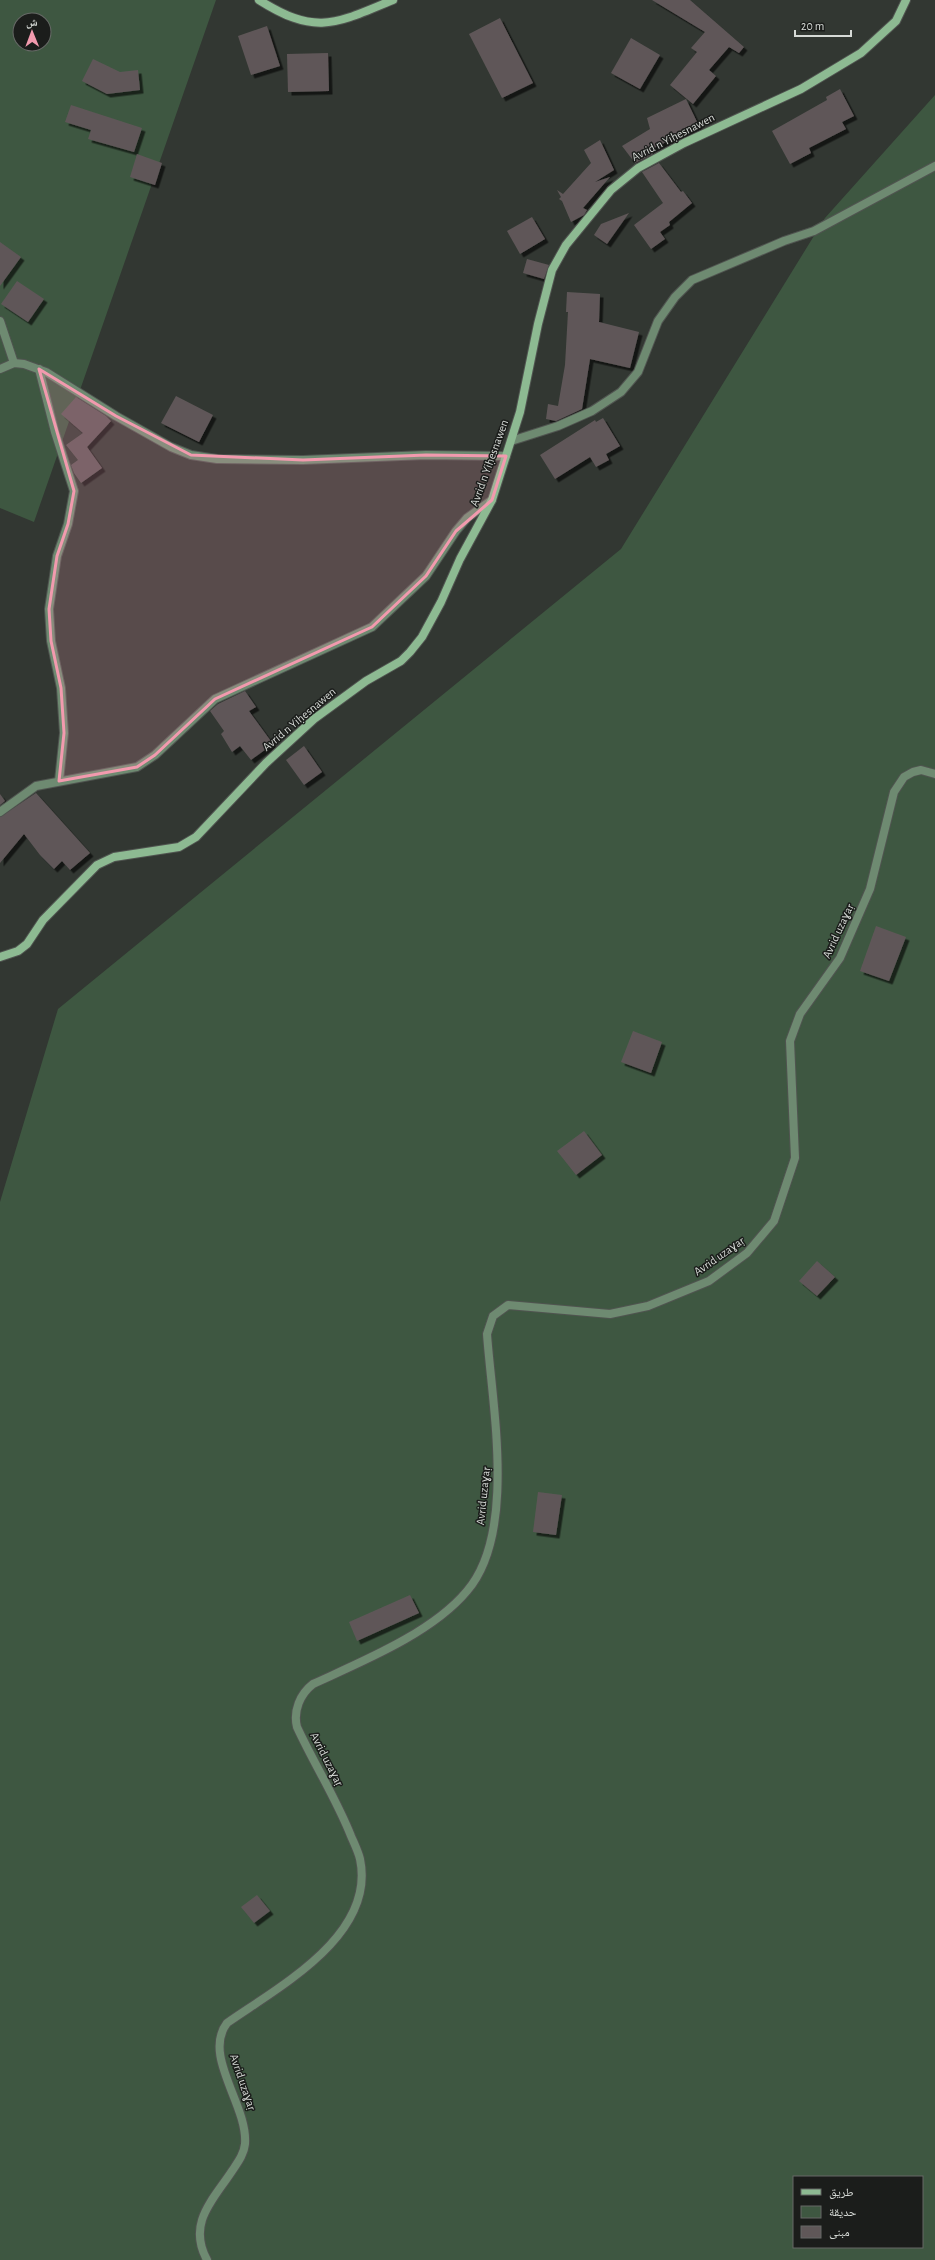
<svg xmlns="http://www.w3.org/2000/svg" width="935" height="2260" font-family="'Alegreya Sans','Noto Naskh Arabic',sans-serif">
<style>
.green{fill:#3e5741;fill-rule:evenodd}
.building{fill:#5f5758;filter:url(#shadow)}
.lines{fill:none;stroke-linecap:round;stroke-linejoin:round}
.street-casing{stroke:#505450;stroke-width:10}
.secondary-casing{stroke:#505450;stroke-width:10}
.street{stroke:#6e8a71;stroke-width:8}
.secondary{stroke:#8dba92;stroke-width:8}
.marked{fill:#f29aae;fill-opacity:0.2;stroke:#f29aae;stroke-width:3;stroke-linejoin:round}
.labels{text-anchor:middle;stroke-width:3;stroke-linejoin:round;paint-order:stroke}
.street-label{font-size:12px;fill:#d6dad6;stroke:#1b1d1b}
</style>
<defs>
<filter id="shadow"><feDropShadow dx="3.5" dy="3.5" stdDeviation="0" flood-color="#0009"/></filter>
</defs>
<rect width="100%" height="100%" fill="#323732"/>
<g class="green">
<path d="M0 0H216L34 522 0 508ZM20 20H44V44H20Z"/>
<path d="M935 95V2260H0V1202L58 1009 621 549 825 218ZM794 2177H922V2247H794Z"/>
</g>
<g class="building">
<path d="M652 0H690L744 47 739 53 729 47 709 70 716 76 693 104 670 85 697 52 691 48 705 32Z"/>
<path d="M500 18 533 83 502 98 469 34Z"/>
<path d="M267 26 280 66 251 75 238 36Z"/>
<path d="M631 38 660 55 640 89 611 73Z"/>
<path d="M328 53 329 91 288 92 287 54Z"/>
<path d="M93 59 120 72 138 70 140 90 107 94 82 81Z"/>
<path d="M840 89 854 116 842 122 846 129 809 148 811 153 790 164 772 131 827 100 826 97Z"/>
<path d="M686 99 699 126 650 150 653 154 635 163 622 146 650 129 647 118Z"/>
<path d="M71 105 142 128 134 152 88 139 91 130 65 122Z"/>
<path d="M600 140 614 170 595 182 610 177 583 208 587 210 584 215 571 222 562 201 559 199 561 197 557 190 563 194 591 163 584 150Z"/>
<path d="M137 154 162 163 155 185 130 177Z"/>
<path d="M659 163 681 192 683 191 692 203 669 222 670 225 660 232 665 239 651 249 634 225 663 203 642 172Z"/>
<path d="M629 213 607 244 594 235 601 224Z"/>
<path d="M532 217 545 239 520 254 507 231Z"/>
<path d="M0 242 21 257 0 286Z"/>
<path d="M527 259 549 265 544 279 523 273Z"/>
<path d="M17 281 44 299 28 322 1 304Z"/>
<path d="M567 292 600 294 599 322 639 332 630 368 590 359 582 409 556 421 546 419 548 404 558 406 565 365 568 312H566Z"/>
<path d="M176 396 213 415 199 442 161 423Z"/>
<path d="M76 397 106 416 111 421 87 447 102 468 81 483 74 473 71 465 78 460 66 445 83 433 61 414Z"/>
<path d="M603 418 620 446 606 454 609 460 596 467 590 457 555 479 540 455 595 420 596 422Z"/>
<path d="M245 691 256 707 249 711 273 744 251 760 240 746 232 752 221 734 224 731 210 711 218 704Z"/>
<path d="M304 746 322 772 304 785 286 760Z"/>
<path d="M36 793 90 853 70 870 62 861 54 869 40 855 24 834 0 863V817Z"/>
<path d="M0 794 5 801 0 805Z"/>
<path d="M876 926 906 937 889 981 860 971Z"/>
<path d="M633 1031 662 1042 651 1073 621 1062Z"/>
<path d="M584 1131 602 1155 576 1175 557 1151Z"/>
<path d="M817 1261 835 1277 817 1296 799 1281Z"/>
<path d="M538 1492 562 1495 556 1535 533 1532Z"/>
<path d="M410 1595 419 1613 357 1641 349 1622Z"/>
<path d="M257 1895 270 1911 254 1923 241 1907Z"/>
</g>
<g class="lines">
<defs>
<g id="street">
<path d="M0 321 14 363"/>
<path d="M0 369 14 363 24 364 46 372 116 416 171 447 191 455 217 459 303 460 426 455 506 456"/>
<path d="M39 369 55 432 74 491 68 524 57 556 49 609 51 641 61 688 64 733 59 781"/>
<path d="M511 441 558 426 592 411 621 392 638 372 658 321 675 297 692 280 784 241 814 231 935 166"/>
<path d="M0 812 36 786 137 767 155 755 215 699 372 627 426 576 456 531 467 518 492 500"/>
<path d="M207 2260C187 2223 213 2200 232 2171 238 2162 244 2154 245 2144 248 2105 202 2056 227 2023 280 1986 376 1935 360 1859 358 1851 354 1843 351 1836 336 1798 314 1764 297 1727 293 1711 300 1694 313 1684 363 1661 432 1633 467 1591 517 1533 492 1405 487 1334L493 1316 508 1305 610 1314 648 1306 709 1281 747 1253 774 1221 795 1158 790 1041 800 1014 840 958 870 889 894 792 904 777 913 772 921 770 935 774"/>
</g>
<g id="secondary">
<path d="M259 0C316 36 335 24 393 0"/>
<path d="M0 957 18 951 27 944 43 920 97 865 114 857 179 847 196 837 266 763 314 719 366 681 401 661 410 652 422 637 441 602 460 559 492 500 520 412 538 324 552 270 566 245 611 190 638 168 684 143 801 89 861 53 896 21 906 0"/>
</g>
</defs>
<use href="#street" class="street-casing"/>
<use href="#secondary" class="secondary-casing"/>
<use href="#street" class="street"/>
<use href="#secondary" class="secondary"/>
</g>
<path class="marked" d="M39 369 116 416 191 455 303 460 426 455 506 456 492 500 456 531 426 576 372 627 215 699 155 755 137 767 59 781 64 733 61 688 51 641 49 609 57 556 68 524 74 491Z"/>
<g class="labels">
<g class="street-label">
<text transform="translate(673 137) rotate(-27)" y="4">Avrid n Yiḥesnawen</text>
<text transform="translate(489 463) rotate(-70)" y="4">Avrid n Yiḥesnawen</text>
<text transform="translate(299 719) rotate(-40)" y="4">Avrid n Yiḥesnawen</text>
<text transform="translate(838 931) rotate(-65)" y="4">Avrid uzaɣaṛ</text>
<text transform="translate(719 1256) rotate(-35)" y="4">Avrid uzaɣaṛ</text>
<text transform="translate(483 1496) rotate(-84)" y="4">Avrid uzaɣaṛ</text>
<text transform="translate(327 1759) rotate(63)" y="4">Avrid uzaɣaṛ</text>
<text transform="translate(243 2082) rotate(71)" y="4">Avrid uzaɣaṛ</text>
</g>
</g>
<rect x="793" y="2176" width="130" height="72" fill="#1b1d1b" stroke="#666966"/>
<rect x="801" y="2189" width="20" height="6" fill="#8dba92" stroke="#666966"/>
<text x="829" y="2196" font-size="12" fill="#d6dad6">طريق</text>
<rect x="801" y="2206" width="20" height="12" fill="#3e5741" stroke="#666966"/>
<text x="829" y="2216" font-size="12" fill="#d6dad6">حديقة</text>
<rect x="801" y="2226" width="20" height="12" fill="#5f5758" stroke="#666966"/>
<text x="829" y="2236" font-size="12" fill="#d6dad6">مبنى</text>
<g transform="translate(32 32) rotate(359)"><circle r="19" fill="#1b1d1b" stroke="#666966"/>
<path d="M0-3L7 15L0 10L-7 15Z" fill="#f29aae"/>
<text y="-6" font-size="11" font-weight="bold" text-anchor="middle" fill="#d6dad6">ش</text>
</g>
<path d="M795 30v6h56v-6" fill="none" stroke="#d6dad6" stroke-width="2"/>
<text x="801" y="30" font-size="12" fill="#d6dad6" stroke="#1b1d1b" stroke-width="3" paint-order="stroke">20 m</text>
</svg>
